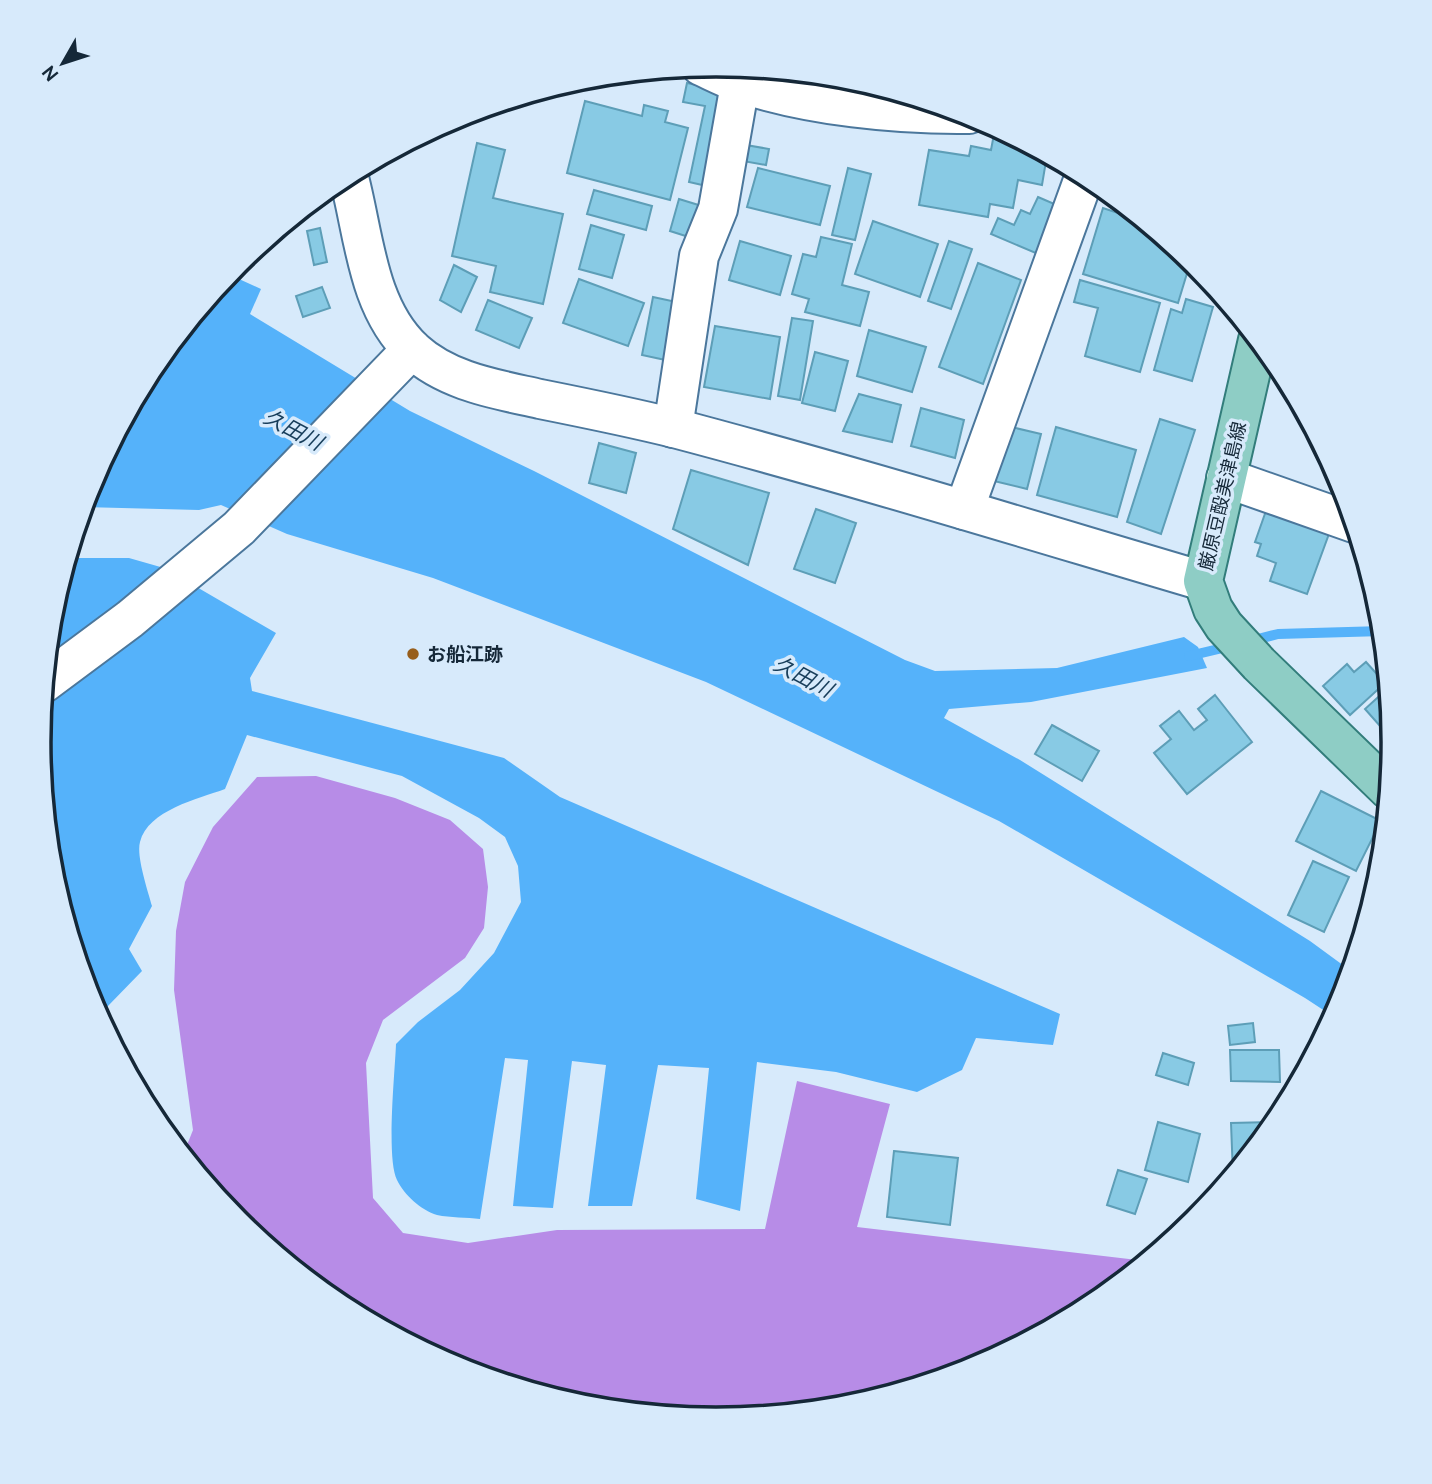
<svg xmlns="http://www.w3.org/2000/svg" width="1432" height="1484" font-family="Cabin,'Noto Sans JP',sans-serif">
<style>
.forest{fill:#b78ce7}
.water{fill:#55b2fa}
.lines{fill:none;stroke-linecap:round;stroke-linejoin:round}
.stream{stroke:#55b2fa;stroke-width:10}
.building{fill:#88cae4;stroke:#5d9eb7;stroke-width:2}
.minor-casing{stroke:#4b779c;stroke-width:42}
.major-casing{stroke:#327d7b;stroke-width:42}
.minor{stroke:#fff;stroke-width:38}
.major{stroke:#8ecdc5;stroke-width:38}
.poi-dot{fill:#975e1b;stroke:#d7eafb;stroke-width:2.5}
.labels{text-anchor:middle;stroke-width:7;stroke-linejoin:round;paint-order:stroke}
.street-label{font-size:19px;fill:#152838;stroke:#d7eafb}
.poi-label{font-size:19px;font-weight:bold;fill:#152838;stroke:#d7eafb;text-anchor:start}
.water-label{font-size:21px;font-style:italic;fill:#173d5a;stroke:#d7eafb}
.rim{fill:none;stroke:#152838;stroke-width:3.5}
</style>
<rect width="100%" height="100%" fill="#d7eafb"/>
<path class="forest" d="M316 776 395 798 450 820 483 849 488 887 484 928 465 958 383 1020 366 1063 373 1198 403 1233 468 1243 557 1230 765 1229 797 1081 890 1104 857 1227 1146 1261 1092 1306 975 1368 848 1407 716 1419 674 1415 444 1361 339 1305 237 1221 183 1155 193 1130 174 990 176 931 185 882 213 827 257 777Z"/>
<g class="water">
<path d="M228 274 261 289 250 314 410 411 534 471 905 660 935 671 1057 668 1184 637 1198 647 1207 668 1031 702 949 709 944 718 1020 760 1310 941 1351 971 1342 1002 1334 1017 1305 998 999 821 706 682 433 578 287 534 221 505 199 510 83 507 90 482 153 365Z"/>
<path d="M67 558H129L164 568 276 633 250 678 252 691 504 758 560 797 1060 1014 1053 1045 976 1038 962 1070 917 1092 836 1072 757 1062 740 1211 696 1199 709 1068 658 1065 632 1206H588L606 1065 572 1061 553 1208 513 1206 528 1060 505 1058 480 1219C467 1217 450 1218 437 1215 421 1210 404 1195 397 1180 386 1158 395 1072 396 1044L418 1022 460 990 494 953 521 902 518 866 505 837 479 818 402 776 247 735 225 789C198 799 148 810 140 842 136 856 148 891 152 906L129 949 142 971 107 1007 99 1019 90 1001 51 874 39 742 52 609Z"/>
</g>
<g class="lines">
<g class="stream">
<path d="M1250 641 1278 634 1383 631"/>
<path d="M1189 656 1231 646"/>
</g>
</g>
<g class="building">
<path d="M687 83 731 92 711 187 689 182 705 106 683 102Z"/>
<path d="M585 101 642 116 644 105 668 111 665 122 688 128 670 200 567 173Z"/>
<path d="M994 134 1009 136 1010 134 1047 155 1042 185 1018 180 1013 208 990 204 988 217 919 205 929 150 969 156 971 146 991 150Z"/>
<path d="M477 143 505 150 493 198 563 214 543 304 490 292 496 266 452 256Z"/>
<path d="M746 145 769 149 766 165 743 161Z"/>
<path d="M758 168 830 186 820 225 747 207Z"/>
<path d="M848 168 871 174 855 240 832 235Z"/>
<path d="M594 190 652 206 646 230 587 214Z"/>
<path d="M1038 197 1059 206 1038 254 991 234 998 218 1014 225 1021 210 1030 214Z"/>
<path d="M679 199 705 207 695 239 670 231Z"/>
<path d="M1124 204 1191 260 1178 303 1083 274 1103 208 1121 214Z"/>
<path d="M873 221 938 244 920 297 855 274Z"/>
<path d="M591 225 624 235 612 278 579 269Z"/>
<path d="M320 228 327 262 314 265 307 231Z"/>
<path d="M821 237 852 244 842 285 869 292 860 326 805 312 809 299 792 294 803 254 816 257Z"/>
<path d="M740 241 791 256 780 295 729 280Z"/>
<path d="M949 241 972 249 951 309 928 301Z"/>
<path d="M978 263 1021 280 983 384 939 367Z"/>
<path d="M454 265 477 277 461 312 440 300Z"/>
<path d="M579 279 644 303 628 346 563 323Z"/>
<path d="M1080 280 1160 303 1140 372 1085 356 1098 308 1074 302Z"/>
<path d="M322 287 330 308 303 317 296 296Z"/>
<path d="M653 297 681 303 670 361 642 355Z"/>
<path d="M1186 299 1213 307 1192 381 1154 370 1171 309 1182 313Z"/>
<path d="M488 300 532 318 519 348 476 330Z"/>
<path d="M792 318 813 321 800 400 778 396Z"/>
<path d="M715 326 780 337 770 399 704 387Z"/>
<path d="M869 330 926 347 912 392 857 376Z"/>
<path d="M815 352 848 361 835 411 802 403Z"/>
<path d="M859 394 901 405 892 442 843 431Z"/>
<path d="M921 408 964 420 955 458 911 446Z"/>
<path d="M1160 419 1195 430 1161 534 1127 522Z"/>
<path d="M1007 426 1041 434 1027 489 994 481Z"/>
<path d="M1056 427 1136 450 1117 517 1037 495Z"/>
<path d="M599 443 636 453 626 493 589 483Z"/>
<path d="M691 470 769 493 748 565 673 529Z"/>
<path d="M1339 478 1342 483 1349 505 1332 498Z"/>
<path d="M1267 508 1330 531 1307 594 1270 581 1276 563 1257 556 1261 544 1255 542Z"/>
<path d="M816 509 856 523 835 583 794 569Z"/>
<path d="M1366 662 1385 683 1350 715 1323 686 1347 664 1354 672Z"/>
<path d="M1388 688 1392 731 1388 735 1365 709Z"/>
<path d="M1215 695 1252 742 1187 794 1154 753 1171 739 1160 726 1179 711 1194 730 1207 720 1198 709Z"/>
<path d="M1052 725 1099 751 1082 781 1035 754Z"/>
<path d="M1321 791 1381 821 1356 871 1296 841Z"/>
<path d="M1313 861 1349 877 1324 932 1288 915Z"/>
<path d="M1253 1023 1255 1042 1230 1045 1228 1026Z"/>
<path d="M1230 1050H1279L1280 1082 1231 1081Z"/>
<path d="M1163 1053 1194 1063 1188 1085 1156 1075Z"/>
<path d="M1158 1122 1200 1134 1188 1182 1145 1170Z"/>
<path d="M1276 1122 1233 1175 1231 1123Z"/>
<path d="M894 1151 958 1158 950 1225 887 1217Z"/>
<path d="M1118 1170 1147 1179 1135 1214 1107 1205Z"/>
</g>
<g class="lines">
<defs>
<g id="minor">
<path d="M701 66C714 72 727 79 740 83 809 106 897 115 969 114"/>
<path d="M348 174C364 232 366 306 413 350 448 382 496 389 540 399 585 408 630 417 674 428 852 475 1027 529 1203 581"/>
<path d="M673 428 699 256 718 209 743 67"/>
<path d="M1226 478 1354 523"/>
<path d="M964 510 1085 175"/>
<path d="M44 683 130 619 239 528 412 349"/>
</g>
<path id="major" d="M1258 340 1203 581 1213 609 1224 626 1259 664 1389 790"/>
</defs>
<use href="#minor" class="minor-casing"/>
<use href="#major" class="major-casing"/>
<use href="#minor" class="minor"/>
<use href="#major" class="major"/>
</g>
<circle class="poi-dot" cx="413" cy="654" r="7"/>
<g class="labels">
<g class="street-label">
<text transform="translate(1222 496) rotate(-77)" y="7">厳原豆酘美津島線</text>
</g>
<g class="poi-label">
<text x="427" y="661">お船江跡</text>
</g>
<g class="water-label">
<text transform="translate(293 430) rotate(28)" y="7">久田川</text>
<text transform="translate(803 677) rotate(28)" y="7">久田川</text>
</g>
</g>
<path d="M0 0H1432V1484H0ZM51 742a665 665 0 1 1 1330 0a665 665 0 1 1-1330 0Z" fill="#d7eafb" fill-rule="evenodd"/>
<path class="rim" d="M51 742a665 665 0 1 1 1330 0a665 665 0 1 1-1330 0Z"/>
<g transform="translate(63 63) rotate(231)" stroke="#d7eafb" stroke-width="5" paint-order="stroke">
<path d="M0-5L12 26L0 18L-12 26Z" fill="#152838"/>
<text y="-10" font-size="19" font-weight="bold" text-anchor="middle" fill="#152838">N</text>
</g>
</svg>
